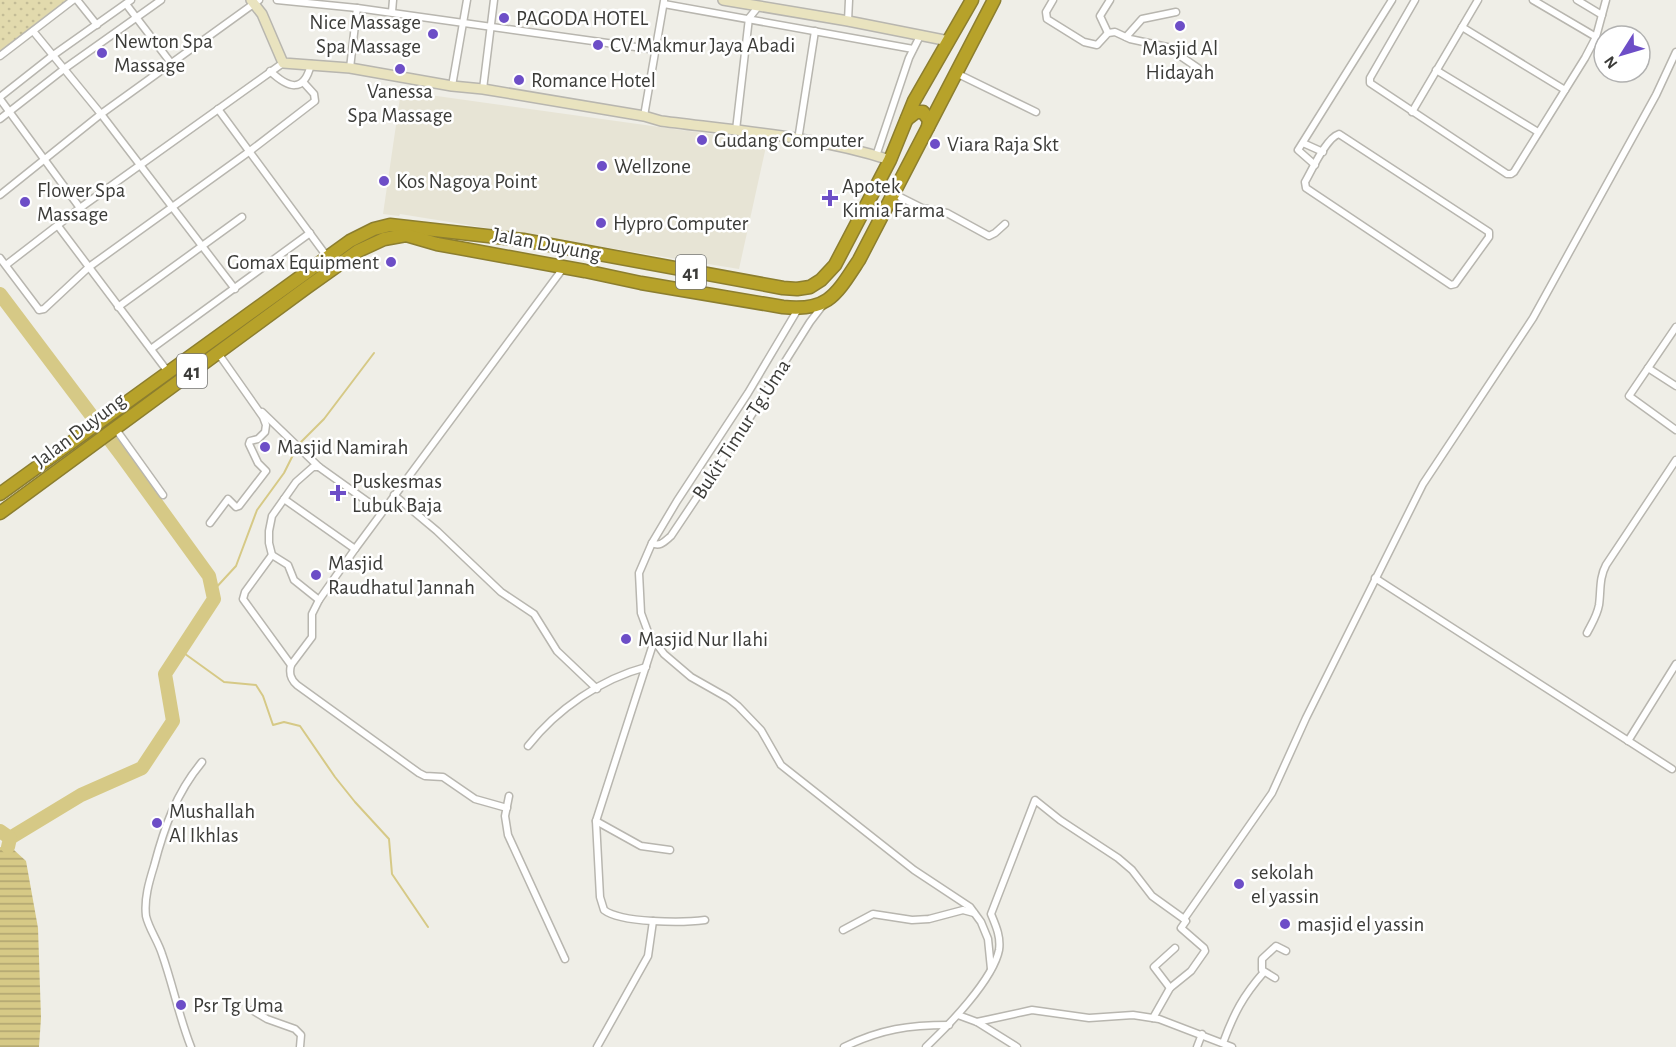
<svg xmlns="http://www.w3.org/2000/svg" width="1676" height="1047" font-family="'Alegreya Sans',sans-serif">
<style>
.built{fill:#e7e4d5}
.park{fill:url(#park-dots)}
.water{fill:url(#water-rules)}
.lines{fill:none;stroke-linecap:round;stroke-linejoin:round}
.stream{stroke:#d6c986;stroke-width:2}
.river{stroke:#d6c986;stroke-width:14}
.street-casing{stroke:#b8b6af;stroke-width:9}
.secondary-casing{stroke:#b8b6af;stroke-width:12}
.highway-casing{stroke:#8c7e2f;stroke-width:15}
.street{stroke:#fff;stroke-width:6}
.secondary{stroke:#e9e3bf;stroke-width:9}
.highway{stroke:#b7a22a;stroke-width:12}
.poi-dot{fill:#6d4ec7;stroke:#fff;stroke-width:2}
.labels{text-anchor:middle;stroke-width:5;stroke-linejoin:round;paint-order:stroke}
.shield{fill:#fff;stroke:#767674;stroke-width:1.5}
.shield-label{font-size:20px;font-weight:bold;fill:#3c3c39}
.poi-label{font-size:21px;fill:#3c3c39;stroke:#fff;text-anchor:start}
.street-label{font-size:21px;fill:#3c3c39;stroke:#fff}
</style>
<defs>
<pattern id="park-dots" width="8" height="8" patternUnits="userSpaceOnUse" patternTransform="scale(1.5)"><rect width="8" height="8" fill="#e2daad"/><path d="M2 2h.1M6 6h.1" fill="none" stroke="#c3bc96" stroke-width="1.8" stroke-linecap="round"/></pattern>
<pattern id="water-rules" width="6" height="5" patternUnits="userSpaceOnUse" patternTransform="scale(1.5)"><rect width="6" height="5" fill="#d6c986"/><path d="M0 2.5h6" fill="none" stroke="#afa46f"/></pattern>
</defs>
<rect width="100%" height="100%" fill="#efeee7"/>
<path class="built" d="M401 91 767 142 739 269 400 214 399 216 383 214Z"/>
<path class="park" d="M0 0H76L0 53Z"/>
<path class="water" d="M0 847 14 850 26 861 38 928 41 1018 39 1047H0Z"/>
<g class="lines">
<g class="stream">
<path d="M212 592 236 566 257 510 284 473 298 445 324 419 374 353"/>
<path d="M181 651 224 682 256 685 263 696 273 725 284 722 300 726 335 777 355 802 389 839 392 874 428 927"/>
</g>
<g class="river">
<path d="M0 294 122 456 209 576 214 599 165 674 173 721 142 768 81 795 10 838"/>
<path d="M0 831 10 838 8 847"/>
</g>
<defs>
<g id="street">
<path d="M77 0 97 25"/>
<path d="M277 0 357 8 657 50"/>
<path d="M1053 0 1046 12 1047 19 1084 42 1097 45 1108 33 1115 32 1130 39 1167 47 1198 68"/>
<path d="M1415 0 1370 78V83L1507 174H1511L1514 172 1585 58 1596 37 1606 0"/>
<path d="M1533 0 1596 37"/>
<path d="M1577 0 1602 15"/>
<path d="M126 4 171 63"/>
<path d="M664 4 913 49"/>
<path d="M392 12 393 0"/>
<path d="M848 21 849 0"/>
<path d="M1462 27 1565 90"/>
<path d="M33 31 101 114 235 289"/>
<path d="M1108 33 1100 16 1110 0"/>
<path d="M1126 37 1142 19 1176 12"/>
<path d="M0 56 73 0"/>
<path d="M350 68 357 8"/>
<path d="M1436 70 1538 132"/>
<path d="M270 71C288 88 304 94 311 64"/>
<path d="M956 73 1036 112"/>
<path d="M452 86 467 0"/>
<path d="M483 89 494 0"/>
<path d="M0 97 52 56 131 0"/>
<path d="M0 99 80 208"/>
<path d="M218 109 328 258"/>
<path d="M1412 112 1478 0"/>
<path d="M644 116 664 1"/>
<path d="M0 119 64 69 161 0"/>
<path d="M736 130 749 18 758 7"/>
<path d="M1339 134 1489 232V237L1455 284 1451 285 1306 188 1305 182C1312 170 1326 138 1339 134Z"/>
<path d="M798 140 815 31"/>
<path d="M1303 143 1323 152"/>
<path d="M876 156 909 58 920 36"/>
<path d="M1315 165 1298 150 1392 0"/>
<path d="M894 194 922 208 947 213 989 236 995 233 1005 224"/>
<path d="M0 195 101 114 259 0"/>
<path d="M58 226 168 372"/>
<path d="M0 258 37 307 39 310 44 309 89 267 250 151 315 101 314 94 304 83"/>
<path d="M6 265 80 208 283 63"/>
<path d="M118 307 242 217"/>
<path d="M798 309 748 393 677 501 652 543 639 573 641 613 648 632 664 654 691 677 728 698 738 706 761 730 781 765 914 870 970 907 981 922 988 939 991 969"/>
<path d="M1676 327 1629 396 1676 430"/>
<path d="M151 349 310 233"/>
<path d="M1648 368 1676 386"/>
<path d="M262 412 319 467 382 512"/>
<path d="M115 428 163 495"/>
<path d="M394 495 437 531 501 592 534 614 557 651 597 689"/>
<path d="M284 499 355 549"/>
<path d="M210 523 228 499 236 507 239 506 266 471 258 463 249 444 250 441 258 439 265 432 266 425 263 417 218 353"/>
<path d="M652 543C660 547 664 542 671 536L742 430 810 322 823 305"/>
<path d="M272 555 245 592 243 599 291 665"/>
<path d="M1375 578 1672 769"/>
<path d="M319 600 294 580 288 565 272 555 269 543V531L272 516 296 482 313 467H319"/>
<path d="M1587 633C1592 623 1597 616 1599 605 1601 591 1599 578 1606 565L1676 460"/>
<path d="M654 641 596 821 600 897 604 910C621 923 683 923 705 920"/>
<path d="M1628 741 1676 664"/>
<path d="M528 746C557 709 601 679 646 667"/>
<path d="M509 796 505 816 508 835 565 959"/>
<path d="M507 808 475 799 443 777 425 776 419 773 297 685C290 679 289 673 291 665L312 637V614L319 600 355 549 564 267"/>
<path d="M596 821 641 846 670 850"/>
<path d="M843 930 873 914 912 920 929 919 963 910 974 913"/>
<path d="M1275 978 1262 970V959L1276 946 1286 951"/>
<path d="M1170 988 1154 967 1175 948"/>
<path d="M252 1010 267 1019 295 1029 301 1035 300 1047"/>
<path d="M958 1015 977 1022 1017 1047"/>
<path d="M1153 1018 1170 988 1191 971 1205 951 1204 948 1181 928 1186 921 1184 919 1272 793 1306 718 1423 484 1533 318 1656 95 1676 52"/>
<path d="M977 1022 1032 1010 1089 1018 1133 1015 1159 1019 1232 1047"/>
<path d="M1223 1043C1234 1013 1243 996 1264 972"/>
<path d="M191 1047C179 1017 173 985 162 954 158 941 149 929 146 916 144 899 149 882 154 866 164 828 176 793 202 762"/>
<path d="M597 1047 648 956 653 921"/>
<path d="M844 1047C881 1029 909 1025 949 1025"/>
<path d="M926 1047C948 1026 993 980 999 950 1001 937 996 926 991 914L1035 800 1060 820 1118 858 1132 870 1152 896 1184 919"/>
<path d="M1197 1047 1202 1034"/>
</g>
<g id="secondary">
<path d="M251 0 262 14 283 63 350 68 452 86 483 89 644 116 661 121C737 131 817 136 890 160"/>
<path d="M723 0 848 21 949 41"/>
</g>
<g id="highway">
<path d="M907 119 916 112H923L929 120 928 127"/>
<path d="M0 494 350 241 374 229 390 225 523 240 783 288 797 289 810 287 821 280 835 265 890 160 914 101 972 0"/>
<path d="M0 513 306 288 358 251 384 239 406 235 437 244 585 271 641 283 783 307C828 312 836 295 859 260L994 0"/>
</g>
</defs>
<use href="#street" class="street-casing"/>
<use href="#secondary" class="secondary-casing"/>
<use href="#highway" class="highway-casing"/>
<use href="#street" class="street"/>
<use href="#secondary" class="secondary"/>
<use href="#highway" class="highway"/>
</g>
<g class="poi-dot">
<circle cx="504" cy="18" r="6"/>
<circle cx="1180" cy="26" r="6"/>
<circle cx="433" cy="34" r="6"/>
<circle cx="598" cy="45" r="6"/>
<circle cx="102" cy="53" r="6"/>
<circle cx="400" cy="69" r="6"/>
<circle cx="519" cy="80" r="6"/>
<circle cx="702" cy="140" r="6"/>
<circle cx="935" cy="144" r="6"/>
<circle cx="602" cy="166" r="6"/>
<circle cx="384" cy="181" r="6"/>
<path d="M827 189h6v6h6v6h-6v6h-6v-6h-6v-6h6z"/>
<circle cx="25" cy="202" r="6"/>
<circle cx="601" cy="223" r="6"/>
<circle cx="391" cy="262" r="6"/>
<circle cx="265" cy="447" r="6"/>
<path d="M335 484h6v6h6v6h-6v6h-6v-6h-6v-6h6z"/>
<circle cx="316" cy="575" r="6"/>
<circle cx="626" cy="639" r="6"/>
<circle cx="157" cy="823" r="6"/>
<circle cx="1239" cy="884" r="6"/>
<circle cx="1285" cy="924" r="6"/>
<circle cx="181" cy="1005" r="6"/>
</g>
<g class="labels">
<g class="shield">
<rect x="676" y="255" width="30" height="34" rx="4.5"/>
<rect x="177" y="354" width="30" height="34" rx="4.5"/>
</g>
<g class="shield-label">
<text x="691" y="279">41</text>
<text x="192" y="378">41</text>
</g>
<g class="poi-label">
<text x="516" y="25">PAGODA HOTEL</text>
<text x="421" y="29" text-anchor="end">Nice Massage<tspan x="421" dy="24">Spa Massage</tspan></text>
<text x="114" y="48">Newton Spa<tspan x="114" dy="24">Massage</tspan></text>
<text x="610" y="52">CV Makmur Jaya Abadi</text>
<text x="1180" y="55" text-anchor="middle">Masjid Al<tspan x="1180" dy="24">Hidayah</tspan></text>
<text x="531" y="87">Romance Hotel</text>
<text x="400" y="98" text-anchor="middle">Vanessa<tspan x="400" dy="24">Spa Massage</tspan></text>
<text x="714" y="147">Gudang Computer</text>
<text x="947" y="151">Viara Raja Skt</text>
<text x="614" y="173">Wellzone</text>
<text x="396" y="188">Kos Nagoya Point</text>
<text x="842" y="193">Apotek<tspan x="842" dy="24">Kimia Farma</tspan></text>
<text x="37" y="197">Flower Spa<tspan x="37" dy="24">Massage</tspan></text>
<text x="613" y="230">Hypro Computer</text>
<text x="379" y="269" text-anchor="end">Gomax Equipment</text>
<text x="277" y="454">Masjid Namirah</text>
<text x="352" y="488">Puskesmas<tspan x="352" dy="24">Lubuk Baja</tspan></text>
<text x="328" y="570">Masjid<tspan x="328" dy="24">Raudhatul Jannah</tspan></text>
<text x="638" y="646">Masjid Nur Ilahi</text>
<text x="169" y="818">Mushallah<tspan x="169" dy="24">Al Ikhlas</tspan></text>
<text x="1251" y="879">sekolah<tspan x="1251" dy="24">el yassin</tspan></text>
<text x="1297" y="931">masjid el yassin</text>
<text x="193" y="1012">Psr Tg Uma</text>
</g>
<g class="street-label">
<text transform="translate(547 244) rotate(11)" y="7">Jalan Duyung</text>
<text transform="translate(741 429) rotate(-57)" y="7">Bukit Timur Tg.Uma</text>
<text transform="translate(79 430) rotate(-37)" y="7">Jalan Duyung</text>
</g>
</g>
<g transform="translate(1622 54) rotate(233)"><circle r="28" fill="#ffffff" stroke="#b1b1b0" stroke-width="1.5"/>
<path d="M0-4.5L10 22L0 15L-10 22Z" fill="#6d4ec7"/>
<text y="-9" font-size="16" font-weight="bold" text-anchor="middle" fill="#3c3c39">N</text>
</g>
</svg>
